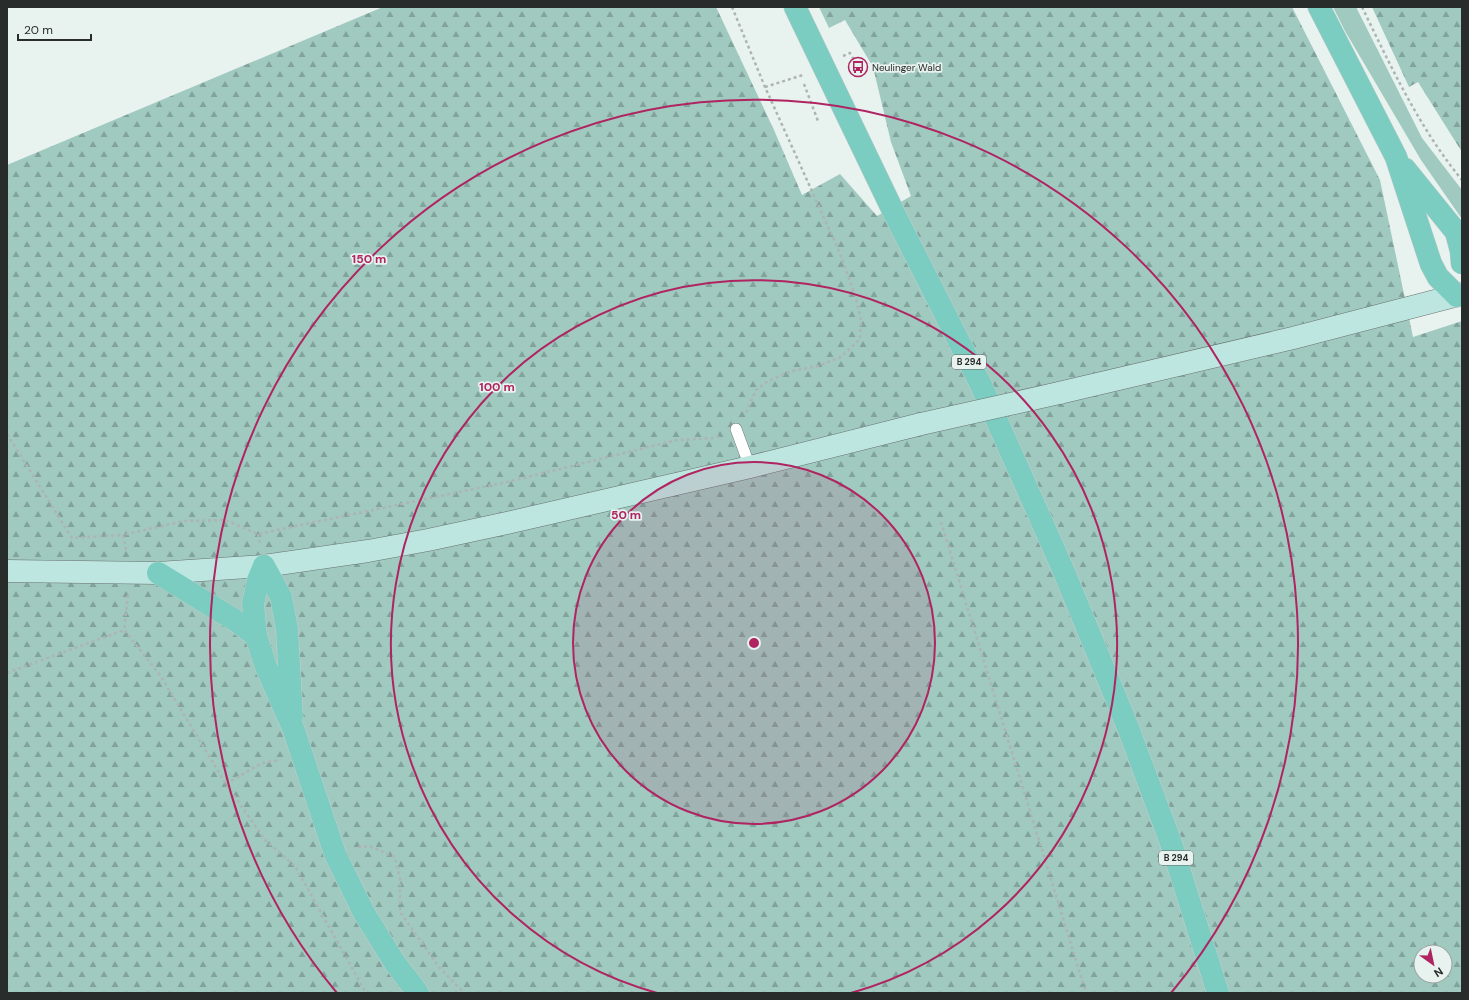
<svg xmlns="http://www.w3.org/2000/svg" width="1469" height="1000" font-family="'DM Sans',sans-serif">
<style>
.green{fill:#a0c9bf}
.forest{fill:url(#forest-firs);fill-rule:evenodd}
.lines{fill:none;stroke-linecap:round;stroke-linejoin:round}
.lane-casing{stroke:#697270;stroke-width:12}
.secondary-casing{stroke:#697270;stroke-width:23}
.primary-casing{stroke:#cbcccc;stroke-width:23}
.path{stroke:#adb5b3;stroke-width:2.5;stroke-dasharray:3 3;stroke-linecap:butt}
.lane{stroke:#fff;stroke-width:11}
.secondary{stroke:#bde6e0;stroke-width:22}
.primary{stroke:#7acdc0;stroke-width:22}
.secondary-bridge-casing{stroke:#697270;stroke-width:23;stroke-linecap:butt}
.secondary-bridge{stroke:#bde6e0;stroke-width:22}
.ring{fill:none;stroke:#af2461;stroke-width:2}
.labels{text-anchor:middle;stroke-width:3.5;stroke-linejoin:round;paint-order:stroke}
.shield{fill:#e8f2ef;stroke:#626766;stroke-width:1}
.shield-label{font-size:9px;font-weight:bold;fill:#282c2b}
.poi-label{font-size:10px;fill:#282c2b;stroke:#e8f2ef;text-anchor:start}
.centre{fill:#af2461;stroke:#e8f2ef;stroke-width:2}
.ring-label{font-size:12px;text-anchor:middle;font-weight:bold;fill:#af2461;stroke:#e8f2ef;stroke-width:3.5;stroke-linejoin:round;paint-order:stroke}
</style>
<defs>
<pattern id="forest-firs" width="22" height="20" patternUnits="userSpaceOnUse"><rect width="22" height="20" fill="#a0c9bf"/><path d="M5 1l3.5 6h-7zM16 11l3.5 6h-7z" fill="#82a39b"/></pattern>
</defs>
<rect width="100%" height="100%" fill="#e8f2ef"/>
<path class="green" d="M1333 7H1356L1422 138 1462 190V219L1421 160 1345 31Z"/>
<g class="forest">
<path d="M383 7H716L774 130 802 195 840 174 877 216 911 196 891 142 873 67 845 20 829 28 819 7H1292L1380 180 1413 337 1462 321V993H7V165ZM1421 952H1445V976H1421Z"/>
<path d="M1372 7H1462V152L1418 82 1409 87Z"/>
</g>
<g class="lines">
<defs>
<path id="lane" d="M736 429 750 467"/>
<g id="secondary">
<path d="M1059 393 1293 338 1462 294"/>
<path d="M7 571 158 573 264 566 368 551 428 540 507 523 750 467 921 424"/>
</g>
<g id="primary">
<path d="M795 7 895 215 981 385 1062 567 1127 725 1171 843 1218 993"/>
<path d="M1319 7 1396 157 1431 264 1438 277 1457 296"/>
<path d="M1405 169 1456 232 1461 251 1462 263"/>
<path d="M264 566 258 580 253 604 256 636 266 667 293 728 335 854 364 913 395 963 418 993"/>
<path d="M264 566 281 597 287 629 292 717"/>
<path d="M158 573 233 619 256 636"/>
</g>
</defs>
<use href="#lane" class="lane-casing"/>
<use href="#secondary" class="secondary-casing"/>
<use href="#primary" class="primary-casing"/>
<g class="path">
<path d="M732 7 765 87 839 251 856 298 861 321 860 339 841 357 818 366 792 371 768 381 756 390 745 415"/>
<path d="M1362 7C1391 67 1420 129 1462 180"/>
<path d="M843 56 850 53 858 67"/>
<path d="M804 84 818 121"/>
<path d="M765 87 803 75"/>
<path d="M7 434 72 538 123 535"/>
<path d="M941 522 1086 993"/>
<path d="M258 534 260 543"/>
<path d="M126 550 123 535 184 521 225 520 258 534 507 482 677 440 714 438 719 436"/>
<path d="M128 595 124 630 160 675 226 784 265 840 295 866 366 993"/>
<path d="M7 673 124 630"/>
<path d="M226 784 262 763 280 760"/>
<path d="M358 847 369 846 395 857 400 879V912L439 967 464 993"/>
</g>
<use href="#lane" class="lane"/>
<use href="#secondary" class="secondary"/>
<use href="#primary" class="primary"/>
<defs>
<path id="secondary-bridge" d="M921 424 1059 393"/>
</defs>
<use href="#secondary-bridge" class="secondary-bridge-casing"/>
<use href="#secondary-bridge" class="secondary-bridge"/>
</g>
<circle cx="754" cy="643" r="181" fill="#af2461" fill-opacity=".12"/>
<g class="ring">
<circle cx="754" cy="643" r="181"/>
<path d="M657 993A363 363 0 1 1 851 993"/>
<path d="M337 993A544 544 0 1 1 1171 993"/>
</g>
<defs>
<symbol id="bus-ring" viewBox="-11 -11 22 22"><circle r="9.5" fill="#e8f2ef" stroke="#af2461" stroke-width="1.5"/><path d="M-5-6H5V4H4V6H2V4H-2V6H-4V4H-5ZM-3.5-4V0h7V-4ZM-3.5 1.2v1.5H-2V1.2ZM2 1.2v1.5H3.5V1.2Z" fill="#af2461"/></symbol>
</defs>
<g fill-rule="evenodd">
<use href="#bus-ring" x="847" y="56" width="22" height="22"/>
</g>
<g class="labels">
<g class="shield">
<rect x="952" y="355" width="34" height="14" rx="3"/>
<rect x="1159" y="851" width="34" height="14" rx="3"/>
</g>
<g class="shield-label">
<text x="969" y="365">B 294</text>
<text x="1176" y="861">B 294</text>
</g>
<g class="poi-label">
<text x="872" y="71">Neulinger Wald</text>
</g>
</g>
<circle cx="754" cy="643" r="6" class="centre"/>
<g class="ring-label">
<text x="369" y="263">150 m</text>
<text x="497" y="391">100 m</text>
<text x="626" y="519">50 m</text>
</g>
<rect width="1469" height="1000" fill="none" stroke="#282c2b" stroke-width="16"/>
<g transform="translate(1433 964) rotate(147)"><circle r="19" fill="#e8f2ef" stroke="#9ba3a1"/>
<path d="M0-3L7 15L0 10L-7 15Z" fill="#af2461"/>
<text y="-6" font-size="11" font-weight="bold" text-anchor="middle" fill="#282c2b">N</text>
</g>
<path d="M18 34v6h73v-6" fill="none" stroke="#282c2b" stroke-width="2"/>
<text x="24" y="34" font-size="12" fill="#282c2b" stroke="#e8f2ef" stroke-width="3" paint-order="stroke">20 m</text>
</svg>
